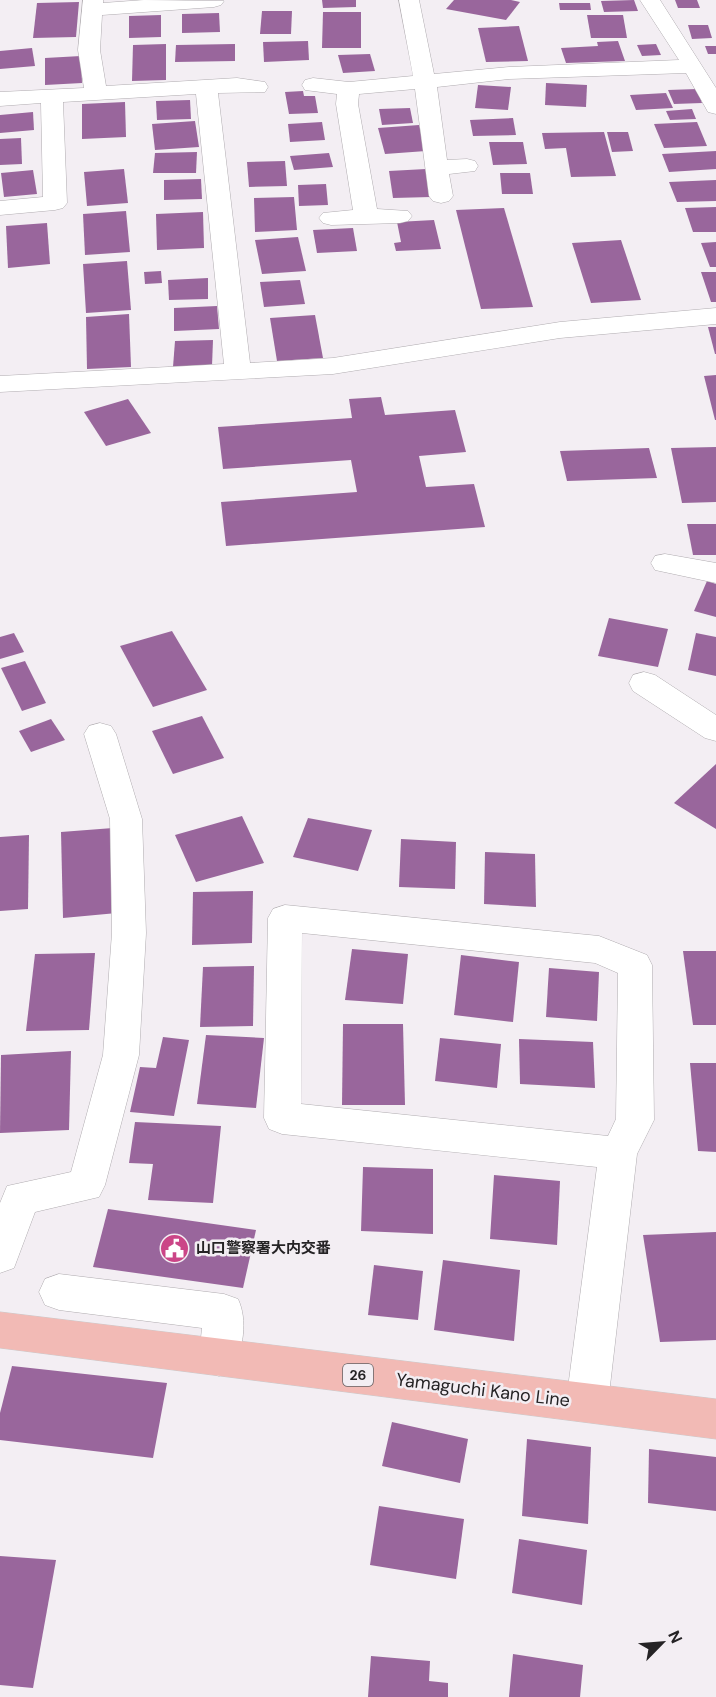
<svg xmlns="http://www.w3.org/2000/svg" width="716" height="1697" font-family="'DM Sans','Noto Sans JP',sans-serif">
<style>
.building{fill:#99669c}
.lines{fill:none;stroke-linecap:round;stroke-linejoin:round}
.minor-casing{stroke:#b0acb0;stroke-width:1}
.major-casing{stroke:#cbcacb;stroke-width:1}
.minor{fill:#fff;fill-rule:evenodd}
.major{fill:#f2bab5;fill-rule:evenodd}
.labels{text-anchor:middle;stroke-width:5;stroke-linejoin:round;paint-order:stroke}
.shield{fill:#f3eef3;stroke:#636063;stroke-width:1.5}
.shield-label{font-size:14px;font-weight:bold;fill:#252325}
.poi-label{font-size:15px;font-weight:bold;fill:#252325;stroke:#f3eef3;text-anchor:start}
.near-street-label{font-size:18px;fill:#252325;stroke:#f3eef3}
</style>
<rect width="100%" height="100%" fill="#f3eef3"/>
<g class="building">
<path d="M322 0H356V7L323 8Z"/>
<path d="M454 0H511L520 2 506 20 446 9Z"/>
<path d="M634 0 638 11 604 12 601 1Z"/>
<path d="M675 0H697L700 8H678Z"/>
<path d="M79 2 76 37 33 38 37 3Z"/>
<path d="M559 3H590L591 10H560Z"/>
<path d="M262 11H292L291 34H260Z"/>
<path d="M323 12H361V48H322Z"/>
<path d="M219 13 220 32 182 33V14Z"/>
<path d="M161 15V37L129 38V16Z"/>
<path d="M587 15H623L627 38H591Z"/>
<path d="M688 25H708L712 38 692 39Z"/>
<path d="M519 26 528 61 486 62 478 28Z"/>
<path d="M308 41 309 60 264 62 263 42Z"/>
<path d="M618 41 625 61 566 63 561 48 598 46 597 42Z"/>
<path d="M166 44V80L132 81 133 45Z"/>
<path d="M235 44V61L175 62 176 45Z"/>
<path d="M656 44 661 55 642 56 637 45Z"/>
<path d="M705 46H716V54H708Z"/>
<path d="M32 48 35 66 0 69V51Z"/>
<path d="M370 54 375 71 343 73 338 55Z"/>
<path d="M81 56 82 83 45 85V58Z"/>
<path d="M546 83 587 85 586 107 545 105Z"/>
<path d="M478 85 511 87 508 110 475 108Z"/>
<path d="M697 89 702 103 674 104 668 90Z"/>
<path d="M303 91 304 96H315L318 113 289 114 285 92Z"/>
<path d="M666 93 673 108 636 110 630 95Z"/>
<path d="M190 100 191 119 157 120 156 101Z"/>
<path d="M125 102 126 137 82 139V104Z"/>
<path d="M410 108 413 123 382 125 379 109Z"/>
<path d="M692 109 696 119 670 120 666 111Z"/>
<path d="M33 112 34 130 0 133V115Z"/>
<path d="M513 118 516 135 473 136 470 120Z"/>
<path d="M195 121 199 147 155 150 152 124Z"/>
<path d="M322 122 325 140 290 142 288 124Z"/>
<path d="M697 122 707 146 664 148 654 124Z"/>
<path d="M419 125 426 151 385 154 378 128Z"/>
<path d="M604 132 616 176 571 177 566 148 545 149 542 133Z"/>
<path d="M607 132H628L633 151 612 152Z"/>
<path d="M21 138 22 164 0 165V139Z"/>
<path d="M489 142H523L527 164 493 165Z"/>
<path d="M716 151V169L669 172 662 154Z"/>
<path d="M197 152 196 173H153L155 153Z"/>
<path d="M329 153 333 167 294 170 290 156Z"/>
<path d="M285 161 287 186 249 187 247 162Z"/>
<path d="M124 169 128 203 87 206 84 172Z"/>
<path d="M426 169 431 197 393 198 389 171Z"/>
<path d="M33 170 37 194 4 197 1 173Z"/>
<path d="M500 173H530L533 194H502Z"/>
<path d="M201 179 202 199 164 200V180Z"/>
<path d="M716 180V201L677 202 669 182Z"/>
<path d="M326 184 328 205 299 206 298 185Z"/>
<path d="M294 197 297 230 255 232 254 198Z"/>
<path d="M716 207V232H693L685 208Z"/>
<path d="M504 208 533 307 481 309 456 210Z"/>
<path d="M126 211 130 252 85 255 83 214Z"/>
<path d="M203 212 204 248 157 250 156 214Z"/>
<path d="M434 220 441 249 396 251 394 243 401 242 397 222Z"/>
<path d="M47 223 50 264 8 268 6 226Z"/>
<path d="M353 228 357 251 317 253 313 230Z"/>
<path d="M298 237 306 271 262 274 255 240Z"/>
<path d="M621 240 641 300 591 303 572 243Z"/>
<path d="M716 242V267H710L701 243Z"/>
<path d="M127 261 131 310 86 313 83 264Z"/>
<path d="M161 271 162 283 145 284 144 272Z"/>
<path d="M701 272H716V302H711Z"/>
<path d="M208 278V299L169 300 168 280Z"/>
<path d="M300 280 305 304 264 307 260 282Z"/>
<path d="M217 306 219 329 174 331V308Z"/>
<path d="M129 314 131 367 87 369 86 317Z"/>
<path d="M315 315 323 358 277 361 270 318Z"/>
<path d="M708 327H716V354H715Z"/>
<path d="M213 340 212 366 173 367 175 341Z"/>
<path d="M716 375V420H715L704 376Z"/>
<path d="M381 397 385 415 455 410 466 452 419 456 426 487 474 484 485 527 226 546 221 502 357 492 351 460 223 469 218 427 352 418 349 399Z"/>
<path d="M128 399 151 433 106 446 84 412Z"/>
<path d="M716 447V502L682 503 671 448Z"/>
<path d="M649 448 657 478 567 481 560 451Z"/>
<path d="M687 524H716V555H693Z"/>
<path d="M707 581 716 584V617L694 611Z"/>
<path d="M609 618 668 629 658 667 598 656Z"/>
<path d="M172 631 207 690 153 707 120 646Z"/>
<path d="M14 633 24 652 0 659V637Z"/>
<path d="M696 633 716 637V676L688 670Z"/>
<path d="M25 661 46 703 22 711 1 668Z"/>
<path d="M202 716 224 758 173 774 152 731Z"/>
<path d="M51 719 65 740 31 752 19 731Z"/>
<path d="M716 764V829L674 803Z"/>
<path d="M242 816 264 863 196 882 175 835Z"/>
<path d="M308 818 372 830 358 871 293 857Z"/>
<path d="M113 828 117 913 63 918 61 832Z"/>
<path d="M29 835 28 909 0 911V837Z"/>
<path d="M401 839 456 842 455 889 399 887Z"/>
<path d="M485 852 535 854 536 907 484 904Z"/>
<path d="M253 891 252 943 192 945 193 892Z"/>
<path d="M352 949 408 954 403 1004 345 1000Z"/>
<path d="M683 951H716V1025H693Z"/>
<path d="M95 953 89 1030 26 1031 35 954Z"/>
<path d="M461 955 519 962 513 1022 454 1015Z"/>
<path d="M254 966 253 1026 200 1027 203 967Z"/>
<path d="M549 968 599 972 597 1021 546 1017Z"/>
<path d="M343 1024H403L405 1105H342Z"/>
<path d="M206 1035 264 1038 256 1108 197 1104Z"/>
<path d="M163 1037 189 1040 174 1116 130 1112 140 1067 156 1068Z"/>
<path d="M440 1038 501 1044 497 1088 435 1081Z"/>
<path d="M519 1039 593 1042 595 1088 520 1084Z"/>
<path d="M71 1051 69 1130 0 1133 1 1055Z"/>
<path d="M690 1063H716V1152L698 1151Z"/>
<path d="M135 1122 221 1126 213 1203 148 1200 153 1164 129 1163Z"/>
<path d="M363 1167 433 1169V1234L361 1231Z"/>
<path d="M494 1175 560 1181 557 1245 490 1239Z"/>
<path d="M108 1209 256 1230 243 1288 93 1267Z"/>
<path d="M716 1232V1340L660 1342 643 1235Z"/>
<path d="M443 1260 520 1270 514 1341 434 1330Z"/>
<path d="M374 1265 423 1271 418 1320 368 1315Z"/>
<path d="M12 1366 167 1383 153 1458 0 1440V1413Z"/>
<path d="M392 1422 468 1439 460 1483 382 1466Z"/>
<path d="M527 1439 591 1447 588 1524 522 1516Z"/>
<path d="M649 1449 716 1457V1511L648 1503Z"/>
<path d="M379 1506 464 1519 456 1579 370 1565Z"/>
<path d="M519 1539 587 1550 582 1605 512 1593Z"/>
<path d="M0 1556 56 1560 33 1688 0 1685Z"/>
<path d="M513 1654 583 1665 580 1697H509Z"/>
<path d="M371 1656 430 1661 429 1681 448 1683V1697H368Z"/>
</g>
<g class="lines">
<defs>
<g id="minor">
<path d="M83 0H103V3L144 0 224 1 221 5 214 7 102 15 100 50 106 86 237 78 265 82 268 87 265 92 218 93 250 363 333 358 560 322 716 308V324L560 338 333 374 0 392V376L224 364 196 94 63 102 67 203 63 208 55 210 0 215V201L43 197 41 103 0 106V92L84 88 78 50Z"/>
<path d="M399 0H419L434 74 509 67 679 60 640 0H660L716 88V114L708 112 686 73 509 79 437 87 447 160 467 159 475 161 478 166 475 171 449 174 453 196 449 201 441 203 433 201 429 196 415 89 359 94 358 104 377 209 408 211 412 216 408 221 400 223 331 225 323 223 319 218 323 213 353 210 336 104 337 94 305 90 302 85 305 80 313 78 349 82 413 76Z"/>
<path d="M665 554 716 563V583L655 570 651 563 655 556Z"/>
<path d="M644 672 655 675 716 715V741L705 738 633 691 629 683 633 675Z"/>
<path d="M100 723 111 726 116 734 142 819 146 933 139 1055 105 1185 99 1197 35 1212 14 1268 0 1273V1203L7 1186 71 1172 103 1055 112 933 110 819 84 734 89 726Z"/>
<path d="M285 905 599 936 647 955 652 965 654 1120 637 1154 608 1403 602 1417 587 1422 572 1417 566 1403 597 1167 282 1134 269 1129 264 1118 268 918 273 909ZM302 933 595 963 618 973 616 1119 608 1136 301 1104Z"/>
<path d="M59 1274 224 1294 238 1299C248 1320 243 1349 233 1370L219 1376 205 1370 199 1357 202 1328 59 1310 45 1305 39 1292 45 1279Z"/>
</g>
<path id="major" d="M0 1312 716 1399V1439L0 1348Z"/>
</defs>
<use href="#minor" class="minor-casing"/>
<use href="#major" class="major-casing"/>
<use href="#minor" class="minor"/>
<use href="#major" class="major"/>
</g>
<defs>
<symbol id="civic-disc" viewBox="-11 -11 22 22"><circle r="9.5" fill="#cb4587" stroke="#f3eef3"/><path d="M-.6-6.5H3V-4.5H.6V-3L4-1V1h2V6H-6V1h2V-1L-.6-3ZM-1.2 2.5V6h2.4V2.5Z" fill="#fff"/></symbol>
</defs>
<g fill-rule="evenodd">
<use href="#civic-disc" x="158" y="1232" width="33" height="33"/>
</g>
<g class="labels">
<rect class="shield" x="343" y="1364" width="30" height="22" rx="4.5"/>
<g class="shield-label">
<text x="358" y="1380">26</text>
</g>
<g class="poi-label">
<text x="196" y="1253">山口警察署大内交番</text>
</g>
<g class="near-street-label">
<text transform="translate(483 1390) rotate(7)" y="6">Yamaguchi Kano Line</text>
</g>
</g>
<g transform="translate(662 1643) rotate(65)" stroke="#f3eef3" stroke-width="4.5" paint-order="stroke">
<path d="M0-4.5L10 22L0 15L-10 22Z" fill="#252325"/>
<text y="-9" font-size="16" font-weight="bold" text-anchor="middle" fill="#252325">N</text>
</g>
</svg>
